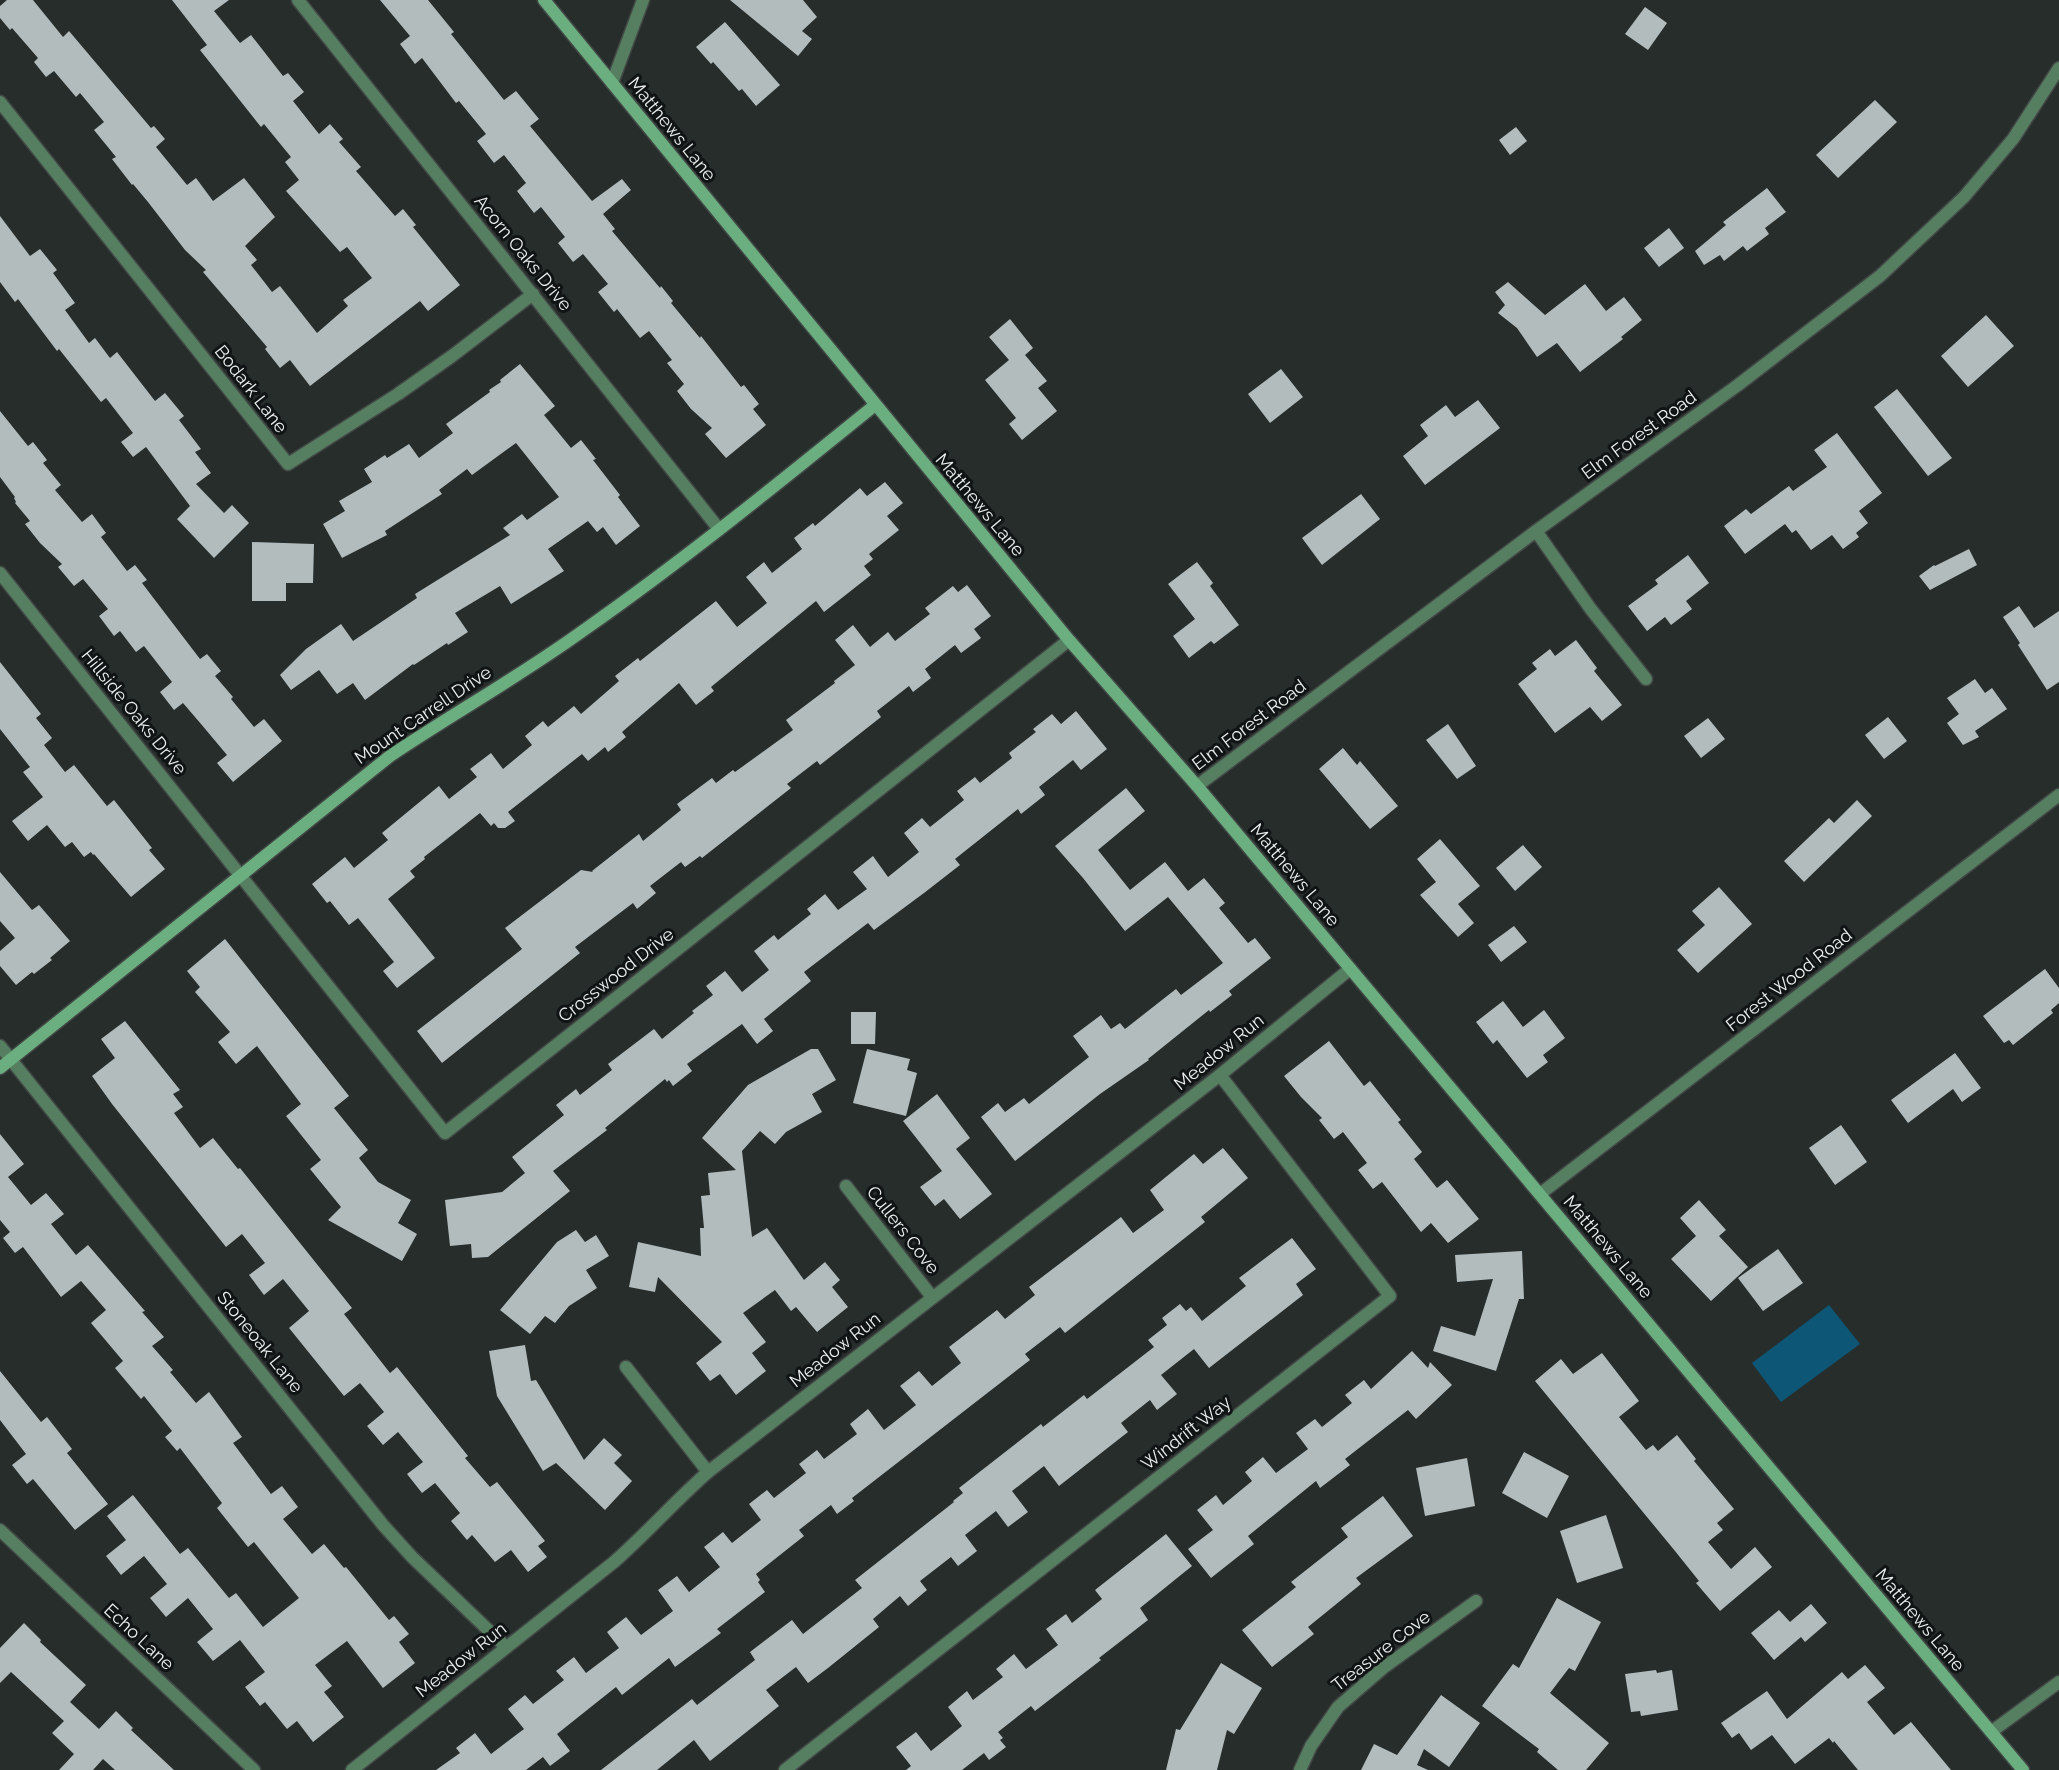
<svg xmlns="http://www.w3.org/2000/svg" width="2059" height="1770" font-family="Raleway,sans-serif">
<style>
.water{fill:#0e5676}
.building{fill:#b3bcbd}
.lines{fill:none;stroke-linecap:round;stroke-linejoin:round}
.lane-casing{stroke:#424846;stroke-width:15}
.street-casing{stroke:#424846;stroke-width:15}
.secondary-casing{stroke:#424846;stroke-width:15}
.lane{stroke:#567f61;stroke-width:12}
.street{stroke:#567f61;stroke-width:12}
.secondary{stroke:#6bae7f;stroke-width:12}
.labels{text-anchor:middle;stroke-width:6;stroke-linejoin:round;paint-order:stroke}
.street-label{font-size:18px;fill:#ebefee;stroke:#111414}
</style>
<rect width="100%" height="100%" fill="#262d2b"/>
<path class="water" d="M1829 1305 1860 1344 1781 1402 1752 1363Z"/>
<g class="building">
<path d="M7 0H33L63 37 69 31 151 128 154 126 165 139 156 147 187 185 196 178 213 201 244 178 275 217 245 246 257 260 251 265 272 292 280 286 317 333 348 306 343 300 372 278 347 247 340 252 286 191 299 180 285 162 291 157 264 124 261 127 200 50 207 45 172 0H229L214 11 240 43 251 35 283 76 288 73 304 92 293 101 319 134 330 124 343 139 339 142 361 167 356 171 395 216 403 209 416 225 413 227 460 285 428 311 420 301 310 386 290 360 280 368 265 349 267 347 203 272 206 270 185 250 148 202 133 184 132 185 112 159 116 157 94 130 104 122 80 93 76 97 54 71 46 77 34 62 38 58 12 28 10 30 0 18V6Z"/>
<path d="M380 0H428L454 32 451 34 504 100 516 91 539 119 530 126 592 201 622 179 631 190 603 214 615 229 612 231 660 288 661 286 673 301 671 303 700 338 701 336 741 387 744 385 759 404 753 409 766 425 726 458 705 434 712 428 691 409 677 391 684 384 667 363 672 360 649 331 640 338 617 309 614 312 598 292 608 284 583 254 573 262 558 243 565 237 541 207 534 213 517 191 526 183 504 155 494 163 477 141 486 134 459 101 456 103 422 58 415 64 400 44 410 36Z"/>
<path d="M730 0H803L817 17 802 31 812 39 798 56Z"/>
<path d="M1645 7 1667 23 1648 50 1625 34Z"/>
<path d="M725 22 780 85 756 106 742 89 739 91 713 62 711 64 696 47Z"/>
<path d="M1875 100 1897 122 1838 178 1816 155Z"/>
<path d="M1516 127 1527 141 1510 155 1499 140Z"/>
<path d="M1767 188 1786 212 1765 228 1769 234 1747 251 1743 246 1724 261 1720 255 1704 265 1695 251 1726 225 1723 222Z"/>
<path d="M0 216 30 256 40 249 57 270 53 273 75 303 65 310 89 343 95 338 110 358 117 352 155 401 165 393 184 416 179 420 201 449 195 452 211 473 196 484 224 513 232 505 249 523 214 558 177 519 190 506 146 447 133 457 121 442 133 433 106 398 101 402 59 349 57 351 18 299 15 302 0 282Z"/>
<path d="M1669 228 1684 248 1659 267 1644 248Z"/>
<path d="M1508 282 1545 315 1585 284 1606 311 1624 297 1642 320 1621 337 1623 339 1580 372 1557 343 1537 357 1517 328 1498 313 1505 305 1495 292Z"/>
<path d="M1986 315 2014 346 1968 387 1941 356Z"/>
<path d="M1010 319 1033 348 1025 355 1047 381 1038 388 1057 411 1022 440 1009 424 1016 418 985 380 1009 360 989 337Z"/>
<path d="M520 364 555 406 544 415 571 448 581 440 596 459 593 460 620 495 618 497 640 526 616 545 603 527 597 532 588 521 548 549 564 571 511 604 500 586 455 613 468 632 448 645 447 643 414 665 413 664 365 700 353 683 337 694 319 670 291 690 280 675 306 649 341 624 353 641 417 598 415 594 510 535 503 528 522 514 527 520 559 497 516 443 472 475 467 469 439 490 442 494 385 531 387 535 342 558 323 524 345 511 339 501 372 482 364 469 385 455 387 458 409 444 419 458 453 433 446 424 490 392 489 390 501 382 500 380Z"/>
<path d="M1281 369 1303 397 1270 423 1248 394Z"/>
<path d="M1897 389 1952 458 1928 476 1874 407Z"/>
<path d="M1478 400 1500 428 1425 485 1403 456 1428 436 1420 425 1446 405 1455 417Z"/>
<path d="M0 411 28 446 33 442 47 460 43 463 61 485 55 490 82 522 92 514 106 533 101 537 127 571 135 565 147 580 142 583 200 659 207 654 221 671 215 676 233 697 231 699 254 727 264 719 282 741 233 782 217 763 227 755 201 724 183 703 174 710 160 692 172 682 144 646 136 652 120 631 114 636 99 616 108 609 83 579 74 586 58 567 62 564 40 543 25 524 30 521 15 503 16 502 14 498 15 497 0 477Z"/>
<path d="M1837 433 1882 493 1859 511 1868 523 1856 533 1859 537 1843 549 1832 535 1811 550 1796 530 1792 533 1785 524 1745 554 1724 526 1746 509 1751 514 1789 486 1793 491 1827 467 1814 450Z"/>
<path d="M885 482 903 503 887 516 899 530 869 554 873 559 864 566 871 575 824 612 816 601 711 687 714 691 696 705 679 683 622 732 626 737 608 752 605 747 588 761 582 754 508 812 515 821 505 828H498L494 823 491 826 480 813 424 857 425 859 410 871 415 877 388 899 435 958 397 988 383 971 394 962 358 918 349 925 330 901 327 903 312 884 345 857 354 868 388 840 382 833 439 786 449 799 477 777 470 769 491 753 503 769 532 745 525 736 543 721 548 727 574 706 581 714 619 681 615 676 638 658 640 661 716 601 737 627 767 603 746 577 764 562 772 573 802 549 794 538 813 523 815 526 860 488 867 496Z"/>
<path d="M1361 494 1380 519 1322 565 1302 538Z"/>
<path d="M252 542 314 544 313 583H286V601H252Z"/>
<path d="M1969 549 1977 565 1930 590 1919 576 1934 565 1935 566Z"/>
<path d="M1688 555 1709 583 1686 601 1692 609 1671 625 1665 617 1647 631 1628 606 1658 584 1655 580Z"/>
<path d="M1197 562 1213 583 1210 586 1239 625 1214 644 1211 641 1189 658 1173 636 1195 619 1168 584Z"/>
<path d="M967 585 991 616 974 629 981 638 961 653 955 645 925 669 931 678 913 692 909 686 877 711 881 717 820 765 817 761 787 784 791 788 702 858 700 856 685 867 681 862 650 886 656 893 637 909 633 903 575 947 580 953 442 1063 417 1031 522 949 505 928 581 870 593 872 592 871 639 834 643 841 681 810 677 804 712 778 716 783 733 770 735 772 793 730 786 720 835 683 834 681 855 665 835 640 853 625 870 647 888 632 895 641 930 614 925 608 953 586 958 592Z"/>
<path d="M2019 606 2034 628 2059 611V682L2047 690 2018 645 2020 643 2003 617Z"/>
<path d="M1576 640 1597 668 1594 671 1622 705 1602 721 1590 707 1555 733 1518 684 1537 669 1532 663 1550 649 1555 656Z"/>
<path d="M0 662 41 714 36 718 52 738 44 745 65 772 74 765 107 806 114 800 152 848 149 850 165 869 131 897 94 854 93 855 91 852 84 857 72 842 65 847 47 825 28 841 12 821 43 797 23 772 30 767 0 729Z"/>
<path d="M1975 679 1985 693 1992 688 2007 709 1975 731 1979 737 1963 745 1947 723 1959 714 1947 698Z"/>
<path d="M1076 711 1107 749 1081 770 1073 760 1039 787 1045 795 1021 814 1018 809 955 859 960 865 924 893 874 930 868 923 804 972 811 981 764 1019 773 1031 757 1044 742 1024 687 1064 692 1071 673 1086 669 1080 667 1082 665 1079 605 1128 607 1130 553 1171 570 1191 488 1257 472 1258 471 1244 450 1246 445 1200 502 1192 525 1173 512 1157 564 1115 556 1105 576 1089 580 1095 612 1070 608 1064 654 1029 662 1039 694 1013 692 1011 713 995 706 986 725 971 742 992 769 970 754 951 774 935 778 940 811 914 807 909 825 894 838 910 867 889 853 872 873 856 888 877 919 852 904 833 922 818 930 827 964 800 957 791 975 777 980 783 1012 758 1009 753 1036 732 1033 729 1052 714 1061 724Z"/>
<path d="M1888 717 1907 741 1884 759 1865 735Z"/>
<path d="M1708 718 1725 739 1701 758 1684 736Z"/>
<path d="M1448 724 1476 766 1457 779 1426 740Z"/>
<path d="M1343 748 1357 765 1360 761 1398 806 1370 829 1319 769Z"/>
<path d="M1126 788 1145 811 1098 850 1130 890 1165 862 1188 891 1204 878 1225 903 1219 908 1248 943 1255 938 1271 958 1229 991 1232 995 1210 1012 1209 1010 1148 1059 1149 1060 1100 1094 1015 1161 981 1117 998 1103 1005 1112 1024 1098 1029 1104 1089 1057 1073 1036 1101 1015 1111 1029 1120 1023 1125 1029 1176 989 1181 995 1223 963 1168 897 1125 931 1083 878 1055 846Z"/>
<path d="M1857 800 1872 816 1804 882 1784 861 1829 818 1834 823Z"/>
<path d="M1440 839 1480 886 1458 904 1474 923 1458 937 1420 895 1436 882 1417 859Z"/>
<path d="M1523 845 1542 867 1515 891 1496 868Z"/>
<path d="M0 872 32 910 39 905 70 941 50 958 52 960 34 974 32 972 16 985 0 966V951L15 938 0 921Z"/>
<path d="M1719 887 1752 924 1698 973 1677 950 1705 925 1692 911Z"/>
<path d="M1514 926 1527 942 1501 962 1488 945Z"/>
<path d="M225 939 349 1096 334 1108 368 1150 359 1158 378 1182 411 1200 398 1223 417 1234 402 1261 328 1220 341 1207 310 1169 321 1160 286 1116 301 1104 257 1046 236 1064 218 1042 230 1032 195 992 200 987 187 971Z"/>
<path d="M2045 969 2059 988V1003L2051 1010 2053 1013 2013 1045 2009 1040 2004 1043 1983 1016Z"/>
<path d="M1503 1001 1523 1027 1544 1010 1565 1038 1543 1055 1548 1062 1527 1078 1497 1040 1493 1044 1476 1022Z"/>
<path d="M851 1012H876L875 1044H851Z"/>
<path d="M125 1021 180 1090 173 1094 183 1107 174 1113 200 1148 213 1138 238 1169 240 1168 352 1308 344 1314 390 1373 397 1367 468 1456 465 1458 490 1487 497 1482 545 1541 538 1546 547 1557 528 1572 511 1550 495 1562 472 1535 467 1540 451 1521 460 1513 435 1483 422 1493 407 1474 423 1462 398 1432 383 1445 367 1426 384 1412 360 1383 344 1396 289 1328 309 1311 283 1279 264 1295 249 1275 265 1263 242 1234 226 1247 112 1104 92 1076 115 1058 101 1039Z"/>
<path d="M1329 1041 1364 1086 1370 1081 1401 1120 1398 1122 1422 1152 1414 1159 1437 1188 1447 1180 1479 1219 1448 1243 1431 1223 1421 1232 1382 1182 1373 1189 1358 1170 1367 1163 1343 1132 1334 1139 1319 1120 1322 1118 1301 1097 1284 1076Z"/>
<path d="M811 1049H818L836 1080 812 1094 822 1112 786 1132 775 1144 760 1131 742 1151 752 1237 767 1228 804 1280 825 1262 840 1280 832 1287 848 1307 817 1332 796 1307 791 1311 775 1290 743 1313 766 1342 752 1353 766 1371 736 1395 720 1374 710 1381 696 1363 722 1342 658 1277 655 1292 629 1287 638 1242 701 1256 700 1228H704L701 1196 710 1195 708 1173 736 1170 702 1138 748 1085Z"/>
<path d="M867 1049 910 1059 907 1070 917 1073 906 1116 853 1103Z"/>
<path d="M1955 1053 1981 1088 1962 1102 1953 1089 1908 1123 1891 1100Z"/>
<path d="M937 1094 970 1138 956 1149 992 1194 960 1219 944 1199 935 1206 920 1187 942 1171 903 1121Z"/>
<path d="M1841 1125 1867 1162 1835 1185 1809 1148Z"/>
<path d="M0 1134 24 1164 8 1177 31 1205 46 1193 64 1214 51 1224 76 1255 88 1245 145 1311 142 1312 164 1337 152 1346 173 1370 170 1372 196 1403 209 1392 242 1437 233 1443 271 1494 282 1486 298 1507 283 1519 312 1554 324 1544 344 1568 346 1567 389 1620 394 1616 409 1634 399 1642 415 1663 383 1688 347 1641 315 1665 332 1686 324 1692 344 1717 313 1742 297 1721 287 1729 265 1702 260 1706 245 1687 265 1672 240 1640 213 1661 197 1642 213 1629 188 1598 166 1617 150 1598 167 1584 144 1556 121 1575 106 1556 126 1540 107 1516 133 1495 180 1554 188 1548 229 1598 236 1593 263 1627 299 1598 254 1542 248 1547 217 1508 222 1503 180 1448 177 1451 165 1437 172 1431 144 1396 141 1399 115 1368 123 1361 91 1323 106 1310 81 1281 61 1297 23 1247 15 1253 3 1238 10 1232 0 1220Z"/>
<path d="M1223 1148 1248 1178 1201 1217 1205 1222 1065 1333 1060 1327 1025 1354 1030 1360 852 1498 854 1501 837 1514 831 1505 799 1530 804 1536 756 1574 760 1580 758 1582 765 1592 717 1629 721 1633 675 1667 669 1658 622 1695 616 1687 557 1734 570 1751 550 1766 543 1757 526 1770H436L460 1753 456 1748 475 1733 491 1754 524 1729 508 1709 525 1695 533 1704 564 1680 556 1671 574 1657 586 1673 619 1648 607 1632 626 1617 641 1635 673 1611 658 1590 677 1576 689 1592 720 1567 704 1547 723 1532 732 1543 761 1520 749 1504 767 1490 774 1498 806 1473 799 1464 817 1450 824 1459 857 1434 850 1424 868 1409 884 1430 916 1405 900 1386 919 1371 932 1386 961 1363 949 1347 997 1310 1005 1319 1035 1295 1029 1287 1121 1217 1133 1233 1164 1210 1150 1190 1194 1154 1203 1164Z"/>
<path d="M1699 1200 1726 1230 1719 1236 1748 1267 1711 1301 1671 1259 1696 1236 1680 1218Z"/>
<path d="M576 1230 585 1242 596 1235 609 1256 586 1270 597 1288 569 1306 555 1323 545 1316 530 1334 500 1310 557 1242Z"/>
<path d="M1292 1238 1316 1269 1296 1284 1303 1295 1209 1368 1194 1349 1161 1375 1177 1394 1157 1410 1150 1400 1121 1423 1128 1432 1059 1486 1044 1466 1012 1491 1028 1512 1008 1527 996 1511 965 1535 977 1551 958 1566 951 1557 920 1581 927 1590 908 1606 900 1596 873 1619 879 1627 828 1668 808 1683 796 1667 766 1690 779 1706 710 1761 694 1740 657 1770H601L692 1699 697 1705 755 1660 750 1652 792 1620 803 1634 862 1588 855 1580 954 1502 953 1501 963 1493 959 1488 1041 1424 1043 1427 1084 1395 1087 1399 1154 1347 1148 1340 1167 1325 1162 1318 1180 1304 1186 1311 1191 1307 1202 1321 1246 1286 1239 1278Z"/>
<path d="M1778 1249 1803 1283 1763 1311 1738 1278Z"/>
<path d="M1522 1251 1524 1299H1519L1496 1371 1433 1351 1441 1326 1475 1336 1493 1279 1457 1282 1455 1255Z"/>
<path d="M525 1345 531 1381 536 1380 584 1460 604 1438 622 1455 614 1463 632 1481 605 1510 556 1463 543 1471 497 1396 489 1351Z"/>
<path d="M1412 1351 1428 1368 1430 1362 1452 1385 1416 1419 1408 1410 1345 1459 1350 1465 1320 1488 1316 1481 1248 1536 1254 1544 1211 1578 1188 1549 1213 1530 1197 1510 1216 1495 1223 1505 1252 1481 1245 1472 1263 1457 1276 1473 1308 1449 1296 1433 1315 1419 1322 1427 1352 1403 1345 1395 1364 1380 1371 1389Z"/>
<path d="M1602 1353 1639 1401 1619 1417 1646 1450 1653 1445 1658 1451 1677 1435 1696 1459 1694 1461 1734 1509 1717 1523 1723 1530 1708 1542 1731 1569 1755 1547 1772 1567 1720 1611 1696 1583 1699 1581 1675 1551 1535 1381 1561 1359 1573 1374Z"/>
<path d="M0 1371 41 1422 47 1417 72 1449 67 1453 108 1504 75 1530 33 1479 27 1484 12 1465 26 1454 0 1420Z"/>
<path d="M1524 1452 1569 1476 1547 1518 1502 1493Z"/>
<path d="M1467 1458 1475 1506 1425 1516 1416 1468Z"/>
<path d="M1383 1496 1413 1536 1356 1578 1361 1584 1308 1627 1314 1634 1272 1667 1242 1630 1296 1587 1291 1582 1348 1537 1341 1528Z"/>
<path d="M1606 1515 1623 1568 1577 1583 1560 1531Z"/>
<path d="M1166 1534 1192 1566 1140 1608 1148 1620 1099 1658 1101 1660 1035 1711 1031 1706 998 1732 1003 1738 1000 1740 1006 1747 989 1760 984 1753 962 1770H906L911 1766 896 1747 916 1732 931 1751 962 1726 948 1707 967 1691 973 1700 1003 1677 996 1669 1014 1654 1026 1669 1058 1645 1046 1629 1066 1614 1072 1623 1102 1599 1095 1590Z"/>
<path d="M1557 1598 1601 1622 1575 1671 1569 1668 1550 1693 1609 1743 1586 1770H1558L1537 1752 1539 1749 1482 1706 1513 1664 1519 1668Z"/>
<path d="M1811 1604 1827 1623 1805 1642 1801 1637 1774 1660 1751 1633 1779 1610 1790 1622Z"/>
<path d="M24 1623 41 1640 40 1642 86 1685 70 1702 99 1729 116 1711 133 1728 131 1730 174 1770H115L103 1759 93 1770H59L74 1754 52 1733 64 1721 11 1672 0 1683V1648Z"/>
<path d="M1221 1663 1262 1688 1234 1734 1227 1730 1217 1770H1166L1176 1729 1180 1730Z"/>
<path d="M1865 1665 1885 1688 1867 1702 1894 1735 1911 1722 1951 1770H1858L1834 1741 1833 1743 1829 1738 1795 1764 1772 1735 1751 1750 1739 1733 1732 1738 1721 1723 1767 1691 1787 1719 1842 1672 1848 1679Z"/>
<path d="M1656 1670 1657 1673 1672 1670 1678 1710 1641 1716 1640 1711 1631 1712 1625 1674Z"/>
<path d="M1441 1695 1480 1723 1449 1767 1424 1749 1417 1765 1428 1770H1361L1374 1744 1397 1755Z"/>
</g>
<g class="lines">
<defs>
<path id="lane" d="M1536 531 1590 608 1646 679"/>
<g id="street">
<path d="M298 0 719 529"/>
<path d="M612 83 643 0"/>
<path d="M0 102 288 464 398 394 452 356 533 294"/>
<path d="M0 573 445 1133 1069 640"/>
<path d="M1197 786 1536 531 1738 385 1880 276 1964 197 2013 139 2059 68"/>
<path d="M0 1046 383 1525 412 1557 506 1647"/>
<path d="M846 1186 932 1297"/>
<path d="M1540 1194 2059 795"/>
<path d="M626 1367 708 1472"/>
<path d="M0 1530 254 1770"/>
<path d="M1991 1732 2059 1682"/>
<path d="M352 1770 614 1562C647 1533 675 1501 708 1472L1220 1075 1350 969"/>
<path d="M785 1770 1390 1296 1220 1075"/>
<path d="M1300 1770 1311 1746 1338 1707 1383 1668 1476 1601"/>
</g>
<g id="secondary">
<path d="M544 0 1069 640 1197 786 2023 1770"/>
<path d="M0 1068 390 756C454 713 522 675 584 630 684 560 780 482 875 405"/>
</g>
</defs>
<use href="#lane" class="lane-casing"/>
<use href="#street" class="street-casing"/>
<use href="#secondary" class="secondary-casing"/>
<use href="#lane" class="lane"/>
<use href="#street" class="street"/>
<use href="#secondary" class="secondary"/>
</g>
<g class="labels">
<g class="street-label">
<text transform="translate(672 129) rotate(51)" y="6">Matthews Lane</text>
<text transform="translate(523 253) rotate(51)" y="6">Acorn Oaks Drive</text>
<text transform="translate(251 389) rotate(52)" y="6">Bodark Lane</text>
<text transform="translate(1639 435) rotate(-36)" y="6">Elm Forest Road</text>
<text transform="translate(980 505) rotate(50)" y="6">Matthews Lane</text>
<text transform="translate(134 712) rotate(51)" y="6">Hillside Oaks Drive</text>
<text transform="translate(423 715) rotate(-34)" y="6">Mount Carrell Drive</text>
<text transform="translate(1249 725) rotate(-37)" y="6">Elm Forest Road</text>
<text transform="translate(1295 875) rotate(50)" y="6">Matthews Lane</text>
<text transform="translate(616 975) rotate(-38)" y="6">Crosswood Drive</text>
<text transform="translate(1789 980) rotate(-38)" y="6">Forest Wood Road</text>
<text transform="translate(1219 1052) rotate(-39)" y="6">Meadow Run</text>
<text transform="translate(903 1230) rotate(52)" y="6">Cullers Cove</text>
<text transform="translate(1608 1247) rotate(50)" y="6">Matthews Lane</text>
<text transform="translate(260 1342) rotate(51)" y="6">Stoneoak Lane</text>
<text transform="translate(835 1350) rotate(-38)" y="6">Meadow Run</text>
<text transform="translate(1186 1433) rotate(-38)" y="6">Windrift Way</text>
<text transform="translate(1920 1620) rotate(50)" y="6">Matthews Lane</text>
<text transform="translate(139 1637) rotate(43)" y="6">Echo Lane</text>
<text transform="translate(1381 1651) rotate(-38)" y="6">Treasure Cove</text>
<text transform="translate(461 1660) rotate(-38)" y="6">Meadow Run</text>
</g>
</g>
</svg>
